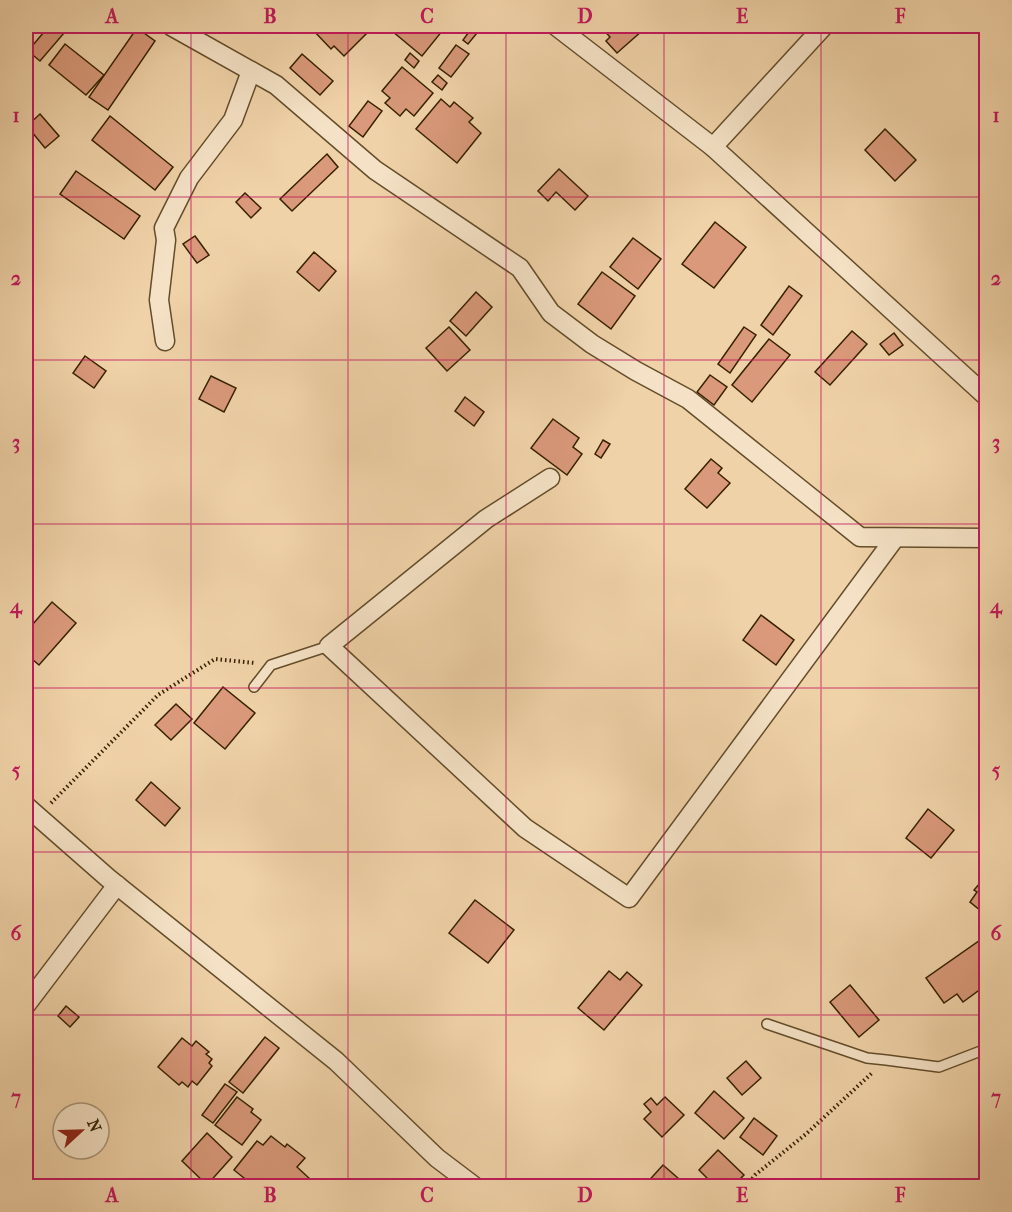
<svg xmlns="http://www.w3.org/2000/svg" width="1012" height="1212" font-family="'IM FELL French Canon',serif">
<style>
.building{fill:#d9997a;stroke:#362100;stroke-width:1.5}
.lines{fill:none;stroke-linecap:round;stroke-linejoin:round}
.lane-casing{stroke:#644d2a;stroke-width:12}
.street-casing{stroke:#644d2a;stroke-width:21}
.path{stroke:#362100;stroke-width:4;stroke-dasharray:1.5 3;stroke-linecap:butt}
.lane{stroke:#f5e2c6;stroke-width:9}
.street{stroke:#f5e2c6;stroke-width:18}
.grid{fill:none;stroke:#c2185b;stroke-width:1.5;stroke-opacity:0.55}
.neatline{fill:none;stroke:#c2185b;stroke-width:2}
.grid-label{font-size:20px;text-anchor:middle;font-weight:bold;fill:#c2185b}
</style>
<rect width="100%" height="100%" fill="#f0d2a8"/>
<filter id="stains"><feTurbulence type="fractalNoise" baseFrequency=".00333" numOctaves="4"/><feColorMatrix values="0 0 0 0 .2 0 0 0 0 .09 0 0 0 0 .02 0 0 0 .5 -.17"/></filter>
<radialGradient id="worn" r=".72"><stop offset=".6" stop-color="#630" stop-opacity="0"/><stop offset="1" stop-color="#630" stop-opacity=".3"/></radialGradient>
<g class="building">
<path d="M49 26H70L40 61 28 51Z"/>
<path d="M315 26H365L370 30 344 56 334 46 331 49 312 29Z"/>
<path d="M386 26H437L443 30 422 56Z"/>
<path d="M600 26H638L643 30 617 53 606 41 610 37Z"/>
<path d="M137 28 155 41 108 110 89 97Z"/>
<path d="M471 29 477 33 468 44 463 40Z"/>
<path d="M65 44 104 75 86 95 49 65Z"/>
<path d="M456 45 469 54 451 77 439 68Z"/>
<path d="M410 53 419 61 414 68 405 60Z"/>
<path d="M302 54 333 81 320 95 290 68Z"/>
<path d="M402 67 433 93 414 116 406 109 400 116 385 103 390 98 382 91Z"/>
<path d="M438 75 447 83 442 90 432 82Z"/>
<path d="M441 99 450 107 454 102 473 118 469 122 481 133 457 163 416 129Z"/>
<path d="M368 101 382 111 363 137 349 126Z"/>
<path d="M40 114 59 136 45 148 27 126Z"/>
<path d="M110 116 173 167 155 190 92 140Z"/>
<path d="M885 129 916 160 895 181 865 150Z"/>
<path d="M327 154 338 167 292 211 280 199Z"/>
<path d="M559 169 588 196 575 210 556 192 548 201 538 191Z"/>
<path d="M76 171 140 216 124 239 60 194Z"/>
<path d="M245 193 261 208 251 218 236 202Z"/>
<path d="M715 222 746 247 714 288 682 264Z"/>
<path d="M195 236 209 255 197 263 183 244Z"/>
<path d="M633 238 661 259 638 289 610 267Z"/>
<path d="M314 252 336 271 319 291 297 272Z"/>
<path d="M602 272 635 296 611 329 578 304Z"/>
<path d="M789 286 802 296 773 335 761 325Z"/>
<path d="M476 292 492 307 466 336 450 321Z"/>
<path d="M449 327 470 350 447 371 426 348Z"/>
<path d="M744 327 756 335 730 373 718 364Z"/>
<path d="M852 331 867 344 830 385 815 372Z"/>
<path d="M894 333 903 345 889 355 880 344Z"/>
<path d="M769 339 790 355 752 402 732 385Z"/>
<path d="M85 356 106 371 94 388 73 373Z"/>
<path d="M710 375 727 387 714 405 697 392Z"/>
<path d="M211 376 236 388 224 412 199 399Z"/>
<path d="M465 397 484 412 474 426 455 411Z"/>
<path d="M553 419 579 438 573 447 582 454 567 475 531 448Z"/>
<path d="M603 440 610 444 601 458 595 454Z"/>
<path d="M711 459 722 468 718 473 730 483 707 508 685 489Z"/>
<path d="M52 602 76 623 39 665 26 654V632Z"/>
<path d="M761 615 794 640 776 665 743 640Z"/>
<path d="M223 687 255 713 225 749 194 723Z"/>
<path d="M176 704 192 719 171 740 155 725Z"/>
<path d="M151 782 180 808 165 826 136 800Z"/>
<path d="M928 809 954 830 931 858 906 838Z"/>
<path d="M985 882 986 883V915L970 902 977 892 974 890 980 883 983 885Z"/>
<path d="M475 900 514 930 488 963 449 933Z"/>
<path d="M986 936V985L963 1002 957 994 944 1003 926 978Z"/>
<path d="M609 971 620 980 627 972 642 985 604 1030 578 1008Z"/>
<path d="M850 985 879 1020 859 1037 830 1002Z"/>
<path d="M66 1006 79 1017 70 1027 58 1016Z"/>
<path d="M265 1037 279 1048 243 1093 229 1082Z"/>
<path d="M182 1038 192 1046 196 1041 209 1052 206 1054 212 1059 209 1063 212 1066 197 1085 192 1081 188 1087 182 1082 179 1085 158 1067Z"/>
<path d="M746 1061 761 1078 742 1095 727 1078Z"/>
<path d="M225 1084 237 1092 213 1123 202 1115Z"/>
<path d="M714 1091 744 1118 724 1139 695 1113Z"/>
<path d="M237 1097 253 1109 251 1112 261 1120 242 1145 215 1125Z"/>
<path d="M665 1097 684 1115 662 1137 644 1119 651 1112 644 1104 651 1098 657 1105Z"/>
<path d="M754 1118 777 1136 763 1155 740 1137Z"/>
<path d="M207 1133 232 1157 207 1185 182 1161Z"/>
<path d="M271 1136 285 1147 287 1144 305 1158 297 1167 310 1179 304 1186H254L234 1170 257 1141 263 1145Z"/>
<path d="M718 1150 744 1175 733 1186H715L699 1170Z"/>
<path d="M663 1165 687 1186H644Z"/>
</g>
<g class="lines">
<defs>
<g id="lane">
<path d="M254 687 271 665 329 646"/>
<path d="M767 1024 867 1058 886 1060 939 1067 986 1049"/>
</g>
<g id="street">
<path d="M171 26 276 85 375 170 520 268 551 313 592 344 636 371 688 399 860 537 986 538"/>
<path d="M556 26 713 147 986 396"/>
<path d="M713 147 824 26"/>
<path d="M165 341 159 300 166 240 164 228 189 178 233 120 251 71"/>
<path d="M550 478 486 519 329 646 525 828 629 898 895 538"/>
<path d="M26 806 108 878 336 1061 437 1158 474 1186"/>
<path d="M26 1005 117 885"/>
</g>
</defs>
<use href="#lane" class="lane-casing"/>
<use href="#street" class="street-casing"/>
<g class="path">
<path d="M51 803 158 695 215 659 255 663"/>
<path d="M747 1186 755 1175 806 1134 872 1073"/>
</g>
<use href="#lane" class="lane"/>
<use href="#street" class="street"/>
</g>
<path class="grid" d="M191 26V1186M348 26V1186M506 26V1186M664 26V1186M821 26V1186M26 197H986M26 360H986M26 524H986M26 688H986M26 852H986M26 1015H986"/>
<rect width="1012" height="1212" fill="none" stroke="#f0d2a8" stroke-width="66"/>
<g transform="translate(81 1131) rotate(68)"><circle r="28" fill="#f5e2c6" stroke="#a99577" stroke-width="1.5"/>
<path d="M0-4.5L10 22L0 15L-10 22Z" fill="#8f2418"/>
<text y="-9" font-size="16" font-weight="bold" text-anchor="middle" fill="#362100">N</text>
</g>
<rect x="33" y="33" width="946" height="1146" class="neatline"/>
<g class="grid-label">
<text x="112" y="23">A</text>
<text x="270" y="23">B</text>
<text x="427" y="23">C</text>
<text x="585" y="23">D</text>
<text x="742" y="23">E</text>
<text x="900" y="23">F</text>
<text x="16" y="122">1</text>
<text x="996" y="122">1</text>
<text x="16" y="285">2</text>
<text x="996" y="285">2</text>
<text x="16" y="449">3</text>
<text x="996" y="449">3</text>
<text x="16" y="613">4</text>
<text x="996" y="613">4</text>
<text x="16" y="777">5</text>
<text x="996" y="777">5</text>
<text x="16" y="940">6</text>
<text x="996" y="940">6</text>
<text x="16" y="1104">7</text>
<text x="996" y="1104">7</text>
<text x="112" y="1202">A</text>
<text x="270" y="1202">B</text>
<text x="427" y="1202">C</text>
<text x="585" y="1202">D</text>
<text x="742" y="1202">E</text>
<text x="900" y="1202">F</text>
</g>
<rect width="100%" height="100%" filter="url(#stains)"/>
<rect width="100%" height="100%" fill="url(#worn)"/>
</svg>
